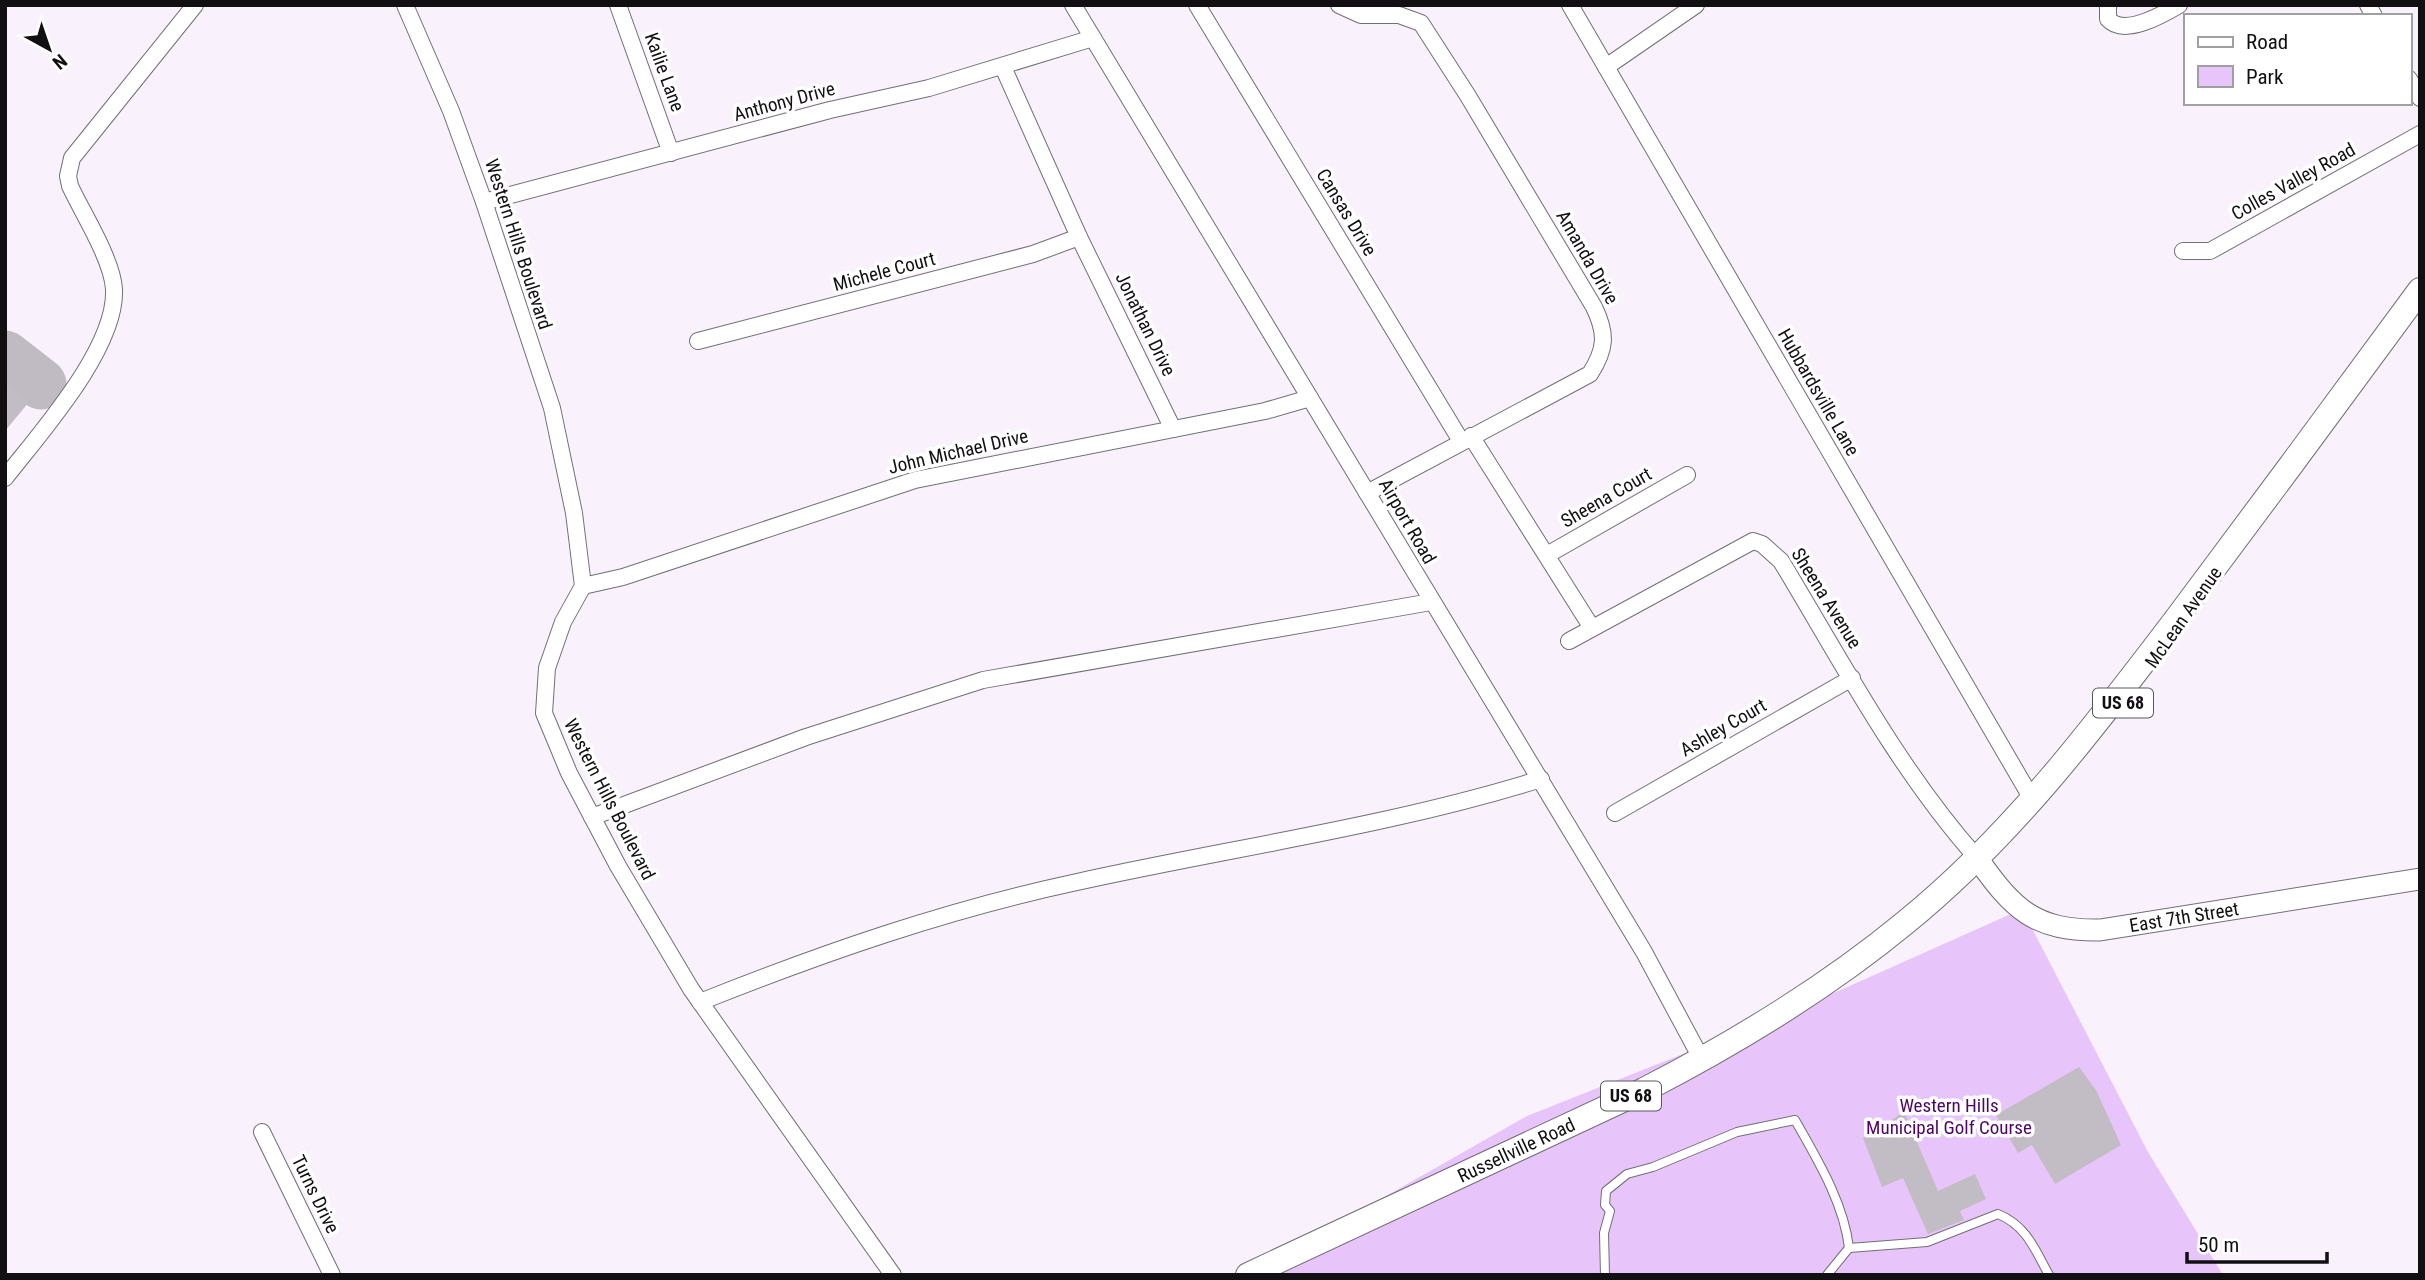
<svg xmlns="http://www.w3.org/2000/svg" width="2425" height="1280" font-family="'Roboto Condensed',sans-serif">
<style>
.green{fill:#e7c4f9}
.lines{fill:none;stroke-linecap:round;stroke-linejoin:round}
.taxiway{stroke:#c0bac3;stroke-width:51}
.building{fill:#c2bcc5}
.service-casing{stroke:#736e76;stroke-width:10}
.minor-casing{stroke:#736e76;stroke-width:18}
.secondary-casing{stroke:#736e76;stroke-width:23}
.primary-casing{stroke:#736e76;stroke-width:26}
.service{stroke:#fff;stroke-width:8}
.minor{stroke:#fff;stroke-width:16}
.secondary{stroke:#fff;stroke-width:21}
.primary{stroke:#fff;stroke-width:24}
.labels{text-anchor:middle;stroke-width:7;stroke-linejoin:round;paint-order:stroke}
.shield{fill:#fff;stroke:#59575a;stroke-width:2}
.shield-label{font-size:18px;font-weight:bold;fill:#120f13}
.street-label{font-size:19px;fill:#120f13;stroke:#fff}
.park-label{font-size:19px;fill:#4e0467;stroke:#fff}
</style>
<rect width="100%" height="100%" fill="#f9f2fc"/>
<path class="green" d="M2022 909 2148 1152 2223 1275H1247L1527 1116 1816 1001Z"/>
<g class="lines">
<path class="taxiway" d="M5 356 41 384"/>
</g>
<g class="building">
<path d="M5 383 29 402 5 431Z"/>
<path d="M2079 1067 2096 1090 2121 1145 2055 1184 2032 1145 2018 1153 1996 1115Z"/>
<path d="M1904 1112 1938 1191 1975 1174 1986 1199 1960 1211 1964 1220 1928 1234 1903 1178 1882 1187 1863 1138Z"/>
</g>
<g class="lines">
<defs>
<g id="service">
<path d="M1849 1248 1927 1242 1998 1214C2027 1226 2035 1250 2049 1275"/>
<path d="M1605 1275 1604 1233 1610 1211 1605 1205 1606 1191 1627 1174 1653 1167 1737 1132 1795 1120C1817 1159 1844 1203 1849 1248L1827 1275"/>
</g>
<g id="minor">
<path d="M405 5 451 111 484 202 552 408 574 513 583 586 563 622 547 668 544 713 569 773 618 866 691 989 893 1275"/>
<path d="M618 5 671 153"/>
<path d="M1073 5 1644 952 1702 1060"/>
<path d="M1197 5 1461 441"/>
<path d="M1339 5 1361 15H1399L1421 23 1468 96 1594 307C1607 334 1606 349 1590 374L1367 493"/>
<path d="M1570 5 2032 799"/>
<path d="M2108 5V19C2124 37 2162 15 2179 5"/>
<path d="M2368 5 2374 16"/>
<path d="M1003 67 1079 237 1173 429"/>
<path d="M1606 67 1696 5"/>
<path d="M2409 79 2420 98"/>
<path d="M484 202 830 110 929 88 1093 38"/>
<path d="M2183 251H2210L2420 134"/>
<path d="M698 341 1033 254 1079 237"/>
<path d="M1471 436 1592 628"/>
<path d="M5 478C40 433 117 348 114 289 112 259 83 214 70 186L68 176 72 158 195 5"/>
<path d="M1547 555 1687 475"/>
<path d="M583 586 623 577 915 480 1265 411 1310 398"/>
<path d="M1569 641 1753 541 1762 544 1781 561C1842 662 1898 769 1977 858"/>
<path d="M1615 813 1852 678"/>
<path d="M592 817 806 737 983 680 1431 602"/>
<path d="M700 1002C823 953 946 910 1077 882 1230 848 1391 826 1541 779"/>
<path d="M262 1132 332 1275"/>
</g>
<g id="secondary">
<path id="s1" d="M1977 858C2013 909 2034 931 2100 930L2420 879"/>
</g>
<g id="primary">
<path id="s2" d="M1248 1275 1644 1090C1737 1042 1825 989 1906 922 2012 836 2095 726 2177 618 2259 509 2339 400 2420 290"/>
</g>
</defs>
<use href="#service" class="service-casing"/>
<use href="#minor" class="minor-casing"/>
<use href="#secondary" class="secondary-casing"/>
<use href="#primary" class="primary-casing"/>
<use href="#service" class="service"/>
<use href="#minor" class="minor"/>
<use href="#secondary" class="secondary"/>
<use href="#primary" class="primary"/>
</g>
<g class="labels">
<g class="shield">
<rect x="2093" y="688.5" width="60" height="29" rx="5"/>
<rect x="1601" y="1081.5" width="60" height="29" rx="5"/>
</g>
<g class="shield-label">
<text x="2123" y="709">US 68</text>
<text x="1631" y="1102">US 68</text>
</g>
<g class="street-label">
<text transform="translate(665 72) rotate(70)" y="7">Kailie Lane</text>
<text transform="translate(784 101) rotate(-15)" y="7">Anthony Drive</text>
<text transform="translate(2293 181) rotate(-29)" y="7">Colles Valley Road</text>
<text transform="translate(1347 212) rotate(59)" y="7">Cansas Drive</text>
<text transform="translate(519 244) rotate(72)" y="7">Western Hills Boulevard</text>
<text transform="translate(1588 257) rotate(60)" y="7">Amanda Drive</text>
<text transform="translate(884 271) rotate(-15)" y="7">Michele Court</text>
<text transform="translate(1146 324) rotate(64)" y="7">Jonathan Drive</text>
<text transform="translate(1819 392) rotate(60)" y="7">Hubbardsville Lane</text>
<text transform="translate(958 451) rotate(-13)" y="7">John Michael Drive</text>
<text transform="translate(1606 497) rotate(-30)" y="7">Sheena Court</text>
<text transform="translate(1408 521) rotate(60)" y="7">Airport Road</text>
<text transform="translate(1827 598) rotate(58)" y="7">Sheena Avenue</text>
<text transform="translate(2183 617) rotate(-55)" y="7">McLean Avenue</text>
<text transform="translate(1723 727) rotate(-30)" y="7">Ashley Court</text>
<text transform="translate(610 799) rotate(63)" y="7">Western Hills Boulevard</text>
<text dy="7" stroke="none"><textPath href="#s1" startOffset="236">East 7th Street</textPath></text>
<text dy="7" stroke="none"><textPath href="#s2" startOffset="296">Russellville Road</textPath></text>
<text transform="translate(316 1194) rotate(64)" y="7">Turns Drive</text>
</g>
<g class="park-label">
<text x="1949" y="1112">Western Hills<tspan x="1949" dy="22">Municipal Golf Course</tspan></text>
</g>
</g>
<rect width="2425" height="1280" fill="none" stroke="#120f13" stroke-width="14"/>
<rect x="2184" y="14" width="228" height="91" fill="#ffffff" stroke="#a09fa1" stroke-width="2"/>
<rect x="2198" y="37" width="35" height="10" fill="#ffffff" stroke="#a09fa1" stroke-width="2"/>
<text x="2246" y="49" font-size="21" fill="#120f13">Road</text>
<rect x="2198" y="66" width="35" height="21" fill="#e7c4f9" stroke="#a09fa1" stroke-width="2"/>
<text x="2246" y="84" font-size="21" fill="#120f13">Park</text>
<g transform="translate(49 49) rotate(140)" stroke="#ffffff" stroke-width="5" paint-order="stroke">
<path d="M0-5L12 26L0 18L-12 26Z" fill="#120f13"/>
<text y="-10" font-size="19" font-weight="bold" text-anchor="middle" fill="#120f13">N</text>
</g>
<path d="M2187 1252v10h140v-10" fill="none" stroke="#120f13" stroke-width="3.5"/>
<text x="2198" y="1252" font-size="21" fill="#120f13" stroke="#ffffff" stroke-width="5" paint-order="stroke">50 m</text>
</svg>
